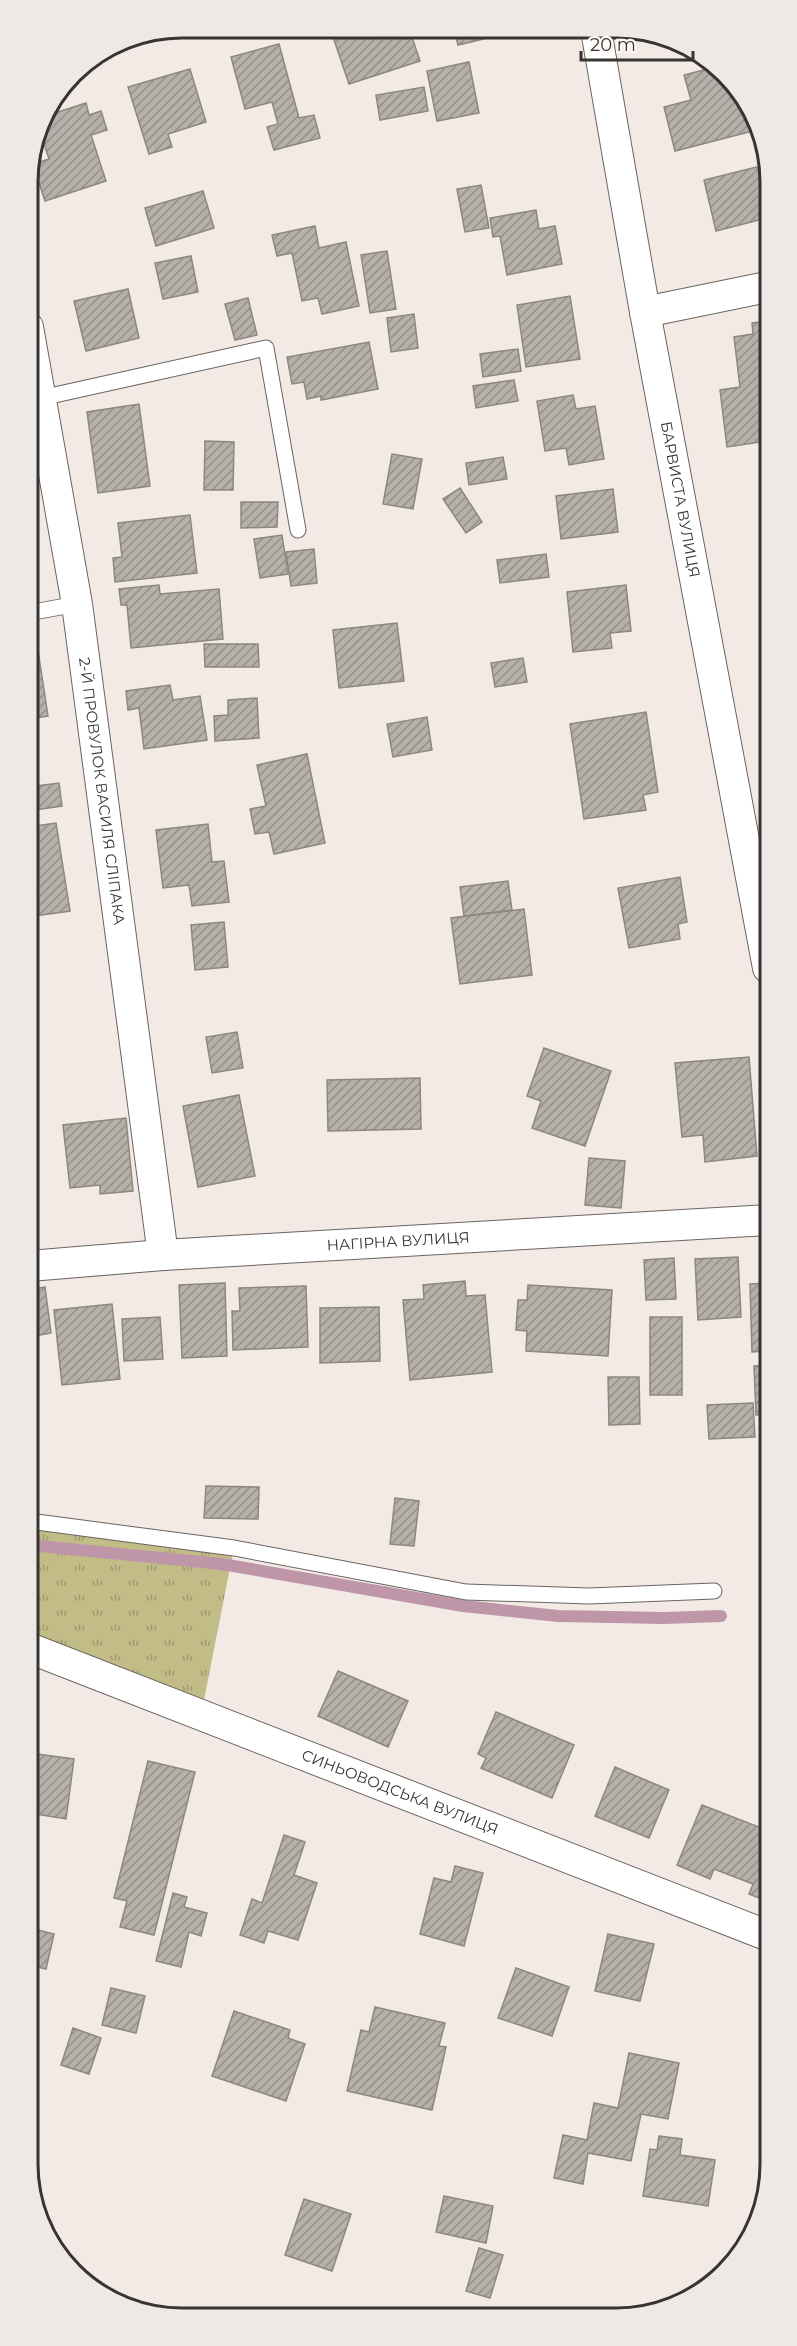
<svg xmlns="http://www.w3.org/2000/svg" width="797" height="2346" font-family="Montserrat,sans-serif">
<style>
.grass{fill:url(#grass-tufts)}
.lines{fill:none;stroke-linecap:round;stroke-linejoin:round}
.stream{stroke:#be96a8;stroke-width:12}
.building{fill:url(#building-hatch);stroke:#8c8780;stroke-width:1.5}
.service-casing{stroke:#6b6460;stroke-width:17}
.minor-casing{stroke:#6b6460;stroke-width:32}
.service{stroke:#fff;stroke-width:15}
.minor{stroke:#fff;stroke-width:30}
.labels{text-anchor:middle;stroke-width:4.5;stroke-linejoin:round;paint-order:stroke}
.street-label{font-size:15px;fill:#373432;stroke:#fef8f6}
.rim{fill:none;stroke:#373432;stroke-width:3}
</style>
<defs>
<pattern id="grass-tufts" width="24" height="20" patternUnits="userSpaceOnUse" patternTransform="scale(1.5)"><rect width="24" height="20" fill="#c2bd87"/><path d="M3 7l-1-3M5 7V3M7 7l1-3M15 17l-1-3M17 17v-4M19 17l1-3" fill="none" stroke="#9e9a6f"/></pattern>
<pattern id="building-hatch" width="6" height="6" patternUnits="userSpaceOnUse" patternTransform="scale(1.5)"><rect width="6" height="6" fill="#b5b0a9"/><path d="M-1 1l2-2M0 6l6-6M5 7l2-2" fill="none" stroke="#94908a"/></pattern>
</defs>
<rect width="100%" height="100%" fill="#f3eae6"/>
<path class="grass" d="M29 1521 234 1548 201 1715 29 1648Z"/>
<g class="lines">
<path class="stream" d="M29 1545 222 1564 463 1606 558 1616 664 1618 721 1616"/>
</g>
<g class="building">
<path d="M330 28H409L420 61 349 84Z"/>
<path d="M454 29H512L513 32 458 45Z"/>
<path d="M279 44 299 118 314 115 320 138 274 150 267 127 278 124 272 102 245 109 231 57Z"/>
<path d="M469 62 479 113 437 121 427 71Z"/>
<path d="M715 67 724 72 750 120 753 131 675 151 664 107 691 100 684 75Z"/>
<path d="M190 69 206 122 168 134 172 147 149 154 128 87Z"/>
<path d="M424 87 428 111 380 120 376 95Z"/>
<path d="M86 103 89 115 101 111 107 130 91 135 106 181 45 201 33 164 49 159 39 128 42 117Z"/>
<path d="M757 167 767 205V218L716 231 704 180Z"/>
<path d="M481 185 489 228 465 232 457 189Z"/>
<path d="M203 191 214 228 156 246 145 208Z"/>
<path d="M536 210 539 229 555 226 562 264 507 275 500 236 493 237 490 218Z"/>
<path d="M315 226 319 248 346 242 359 306 322 314 318 298 302 301 292 253 277 256 272 235Z"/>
<path d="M387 251 396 309 370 313 361 255Z"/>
<path d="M191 256 198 292 163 299 155 263Z"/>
<path d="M128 289 139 338 86 351 74 301Z"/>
<path d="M570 296 580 359 526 367 517 305Z"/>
<path d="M248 298 257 335 235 340 225 304Z"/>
<path d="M414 314 418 348 391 352 387 318Z"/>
<path d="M767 321V441L727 447 720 390 740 387 734 337 753 334 752 323Z"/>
<path d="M369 342 378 389 321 400V396L307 399 304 382 292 384 287 357Z"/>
<path d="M518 349 521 371 483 377 480 354Z"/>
<path d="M514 380 518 401 476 408 473 386Z"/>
<path d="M573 395 576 409 595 406 604 459 569 465 566 448 545 451 537 401Z"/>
<path d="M139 404 150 486 98 493 87 412Z"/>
<path d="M205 441 234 442 233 490H204Z"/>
<path d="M32 444 37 466 28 469V445Z"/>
<path d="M392 454 422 459 413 509 383 504Z"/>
<path d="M503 457 507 479 469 485 466 463Z"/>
<path d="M767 486V516L762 487Z"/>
<path d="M460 488 482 522 466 533 443 499Z"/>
<path d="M613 489 618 532 561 539 556 496Z"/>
<path d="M241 502H278L277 527 241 528Z"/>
<path d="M190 515 197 573 115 582 113 558 122 557 118 523Z"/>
<path d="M282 535 288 574 260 578 254 539Z"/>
<path d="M314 549 317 583 291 586 286 552Z"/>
<path d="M28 551 33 579 28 580Z"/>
<path d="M546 554 549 577 500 583 497 560Z"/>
<path d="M159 585 160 594 219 589 223 639 131 648 127 605H121L119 589Z"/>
<path d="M626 585 631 631 610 633 612 648 573 652 567 592Z"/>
<path d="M397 623 404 681 339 688 333 630Z"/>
<path d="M37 644 48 716 28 719V646Z"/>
<path d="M204 644H258L259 667H205Z"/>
<path d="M523 658 527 682 495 687 491 663Z"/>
<path d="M170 685 173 700 200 696 207 740 144 749 139 708 128 710 126 691Z"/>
<path d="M257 698 259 738 215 741 214 716 228 715V700Z"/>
<path d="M646 712 658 792 643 795 646 810 584 819 570 724Z"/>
<path d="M427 717 432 750 393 757 387 724Z"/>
<path d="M307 754 325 843 274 854 269 832 255 834 250 809 266 806 257 765Z"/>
<path d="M59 783 62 806 28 811V787Z"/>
<path d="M56 823 70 911 28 917V827Z"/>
<path d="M208 824 212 862 224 861 229 902 192 906 189 885 163 888 156 830Z"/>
<path d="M680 877 687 922 678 924 680 939 629 948 618 888Z"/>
<path d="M508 881 512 910 464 916 460 887Z"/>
<path d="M524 909 532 975 460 984 451 918Z"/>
<path d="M224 922 228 967 195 970 191 925Z"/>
<path d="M237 1032 243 1068 212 1073 206 1037Z"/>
<path d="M544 1048 611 1071 585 1146 532 1128 541 1101 527 1096Z"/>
<path d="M749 1057 757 1156 705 1162 703 1135 682 1137 675 1063Z"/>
<path d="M420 1078 421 1129 328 1131 327 1080Z"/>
<path d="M239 1095 255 1176 198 1187 183 1106Z"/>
<path d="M126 1118 133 1191 100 1194V1185L70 1188 63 1125Z"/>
<path d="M589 1158 625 1161 621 1208 585 1205Z"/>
<path d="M738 1257 741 1317 698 1320 695 1259Z"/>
<path d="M674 1258 676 1299 646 1300 644 1260Z"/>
<path d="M465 1281 466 1296 485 1295 492 1372 410 1380 403 1300 424 1299 423 1285Z"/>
<path d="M225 1283 227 1356 182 1358 179 1285Z"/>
<path d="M768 1283 769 1351 752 1352 750 1284Z"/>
<path d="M528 1285 612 1290 608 1356 526 1351 527 1331 516 1330 518 1300H527Z"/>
<path d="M306 1286 308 1347 233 1350 232 1311H240L239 1288Z"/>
<path d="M45 1287 51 1333 29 1337V1290Z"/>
<path d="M112 1304 120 1379 62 1385 54 1310Z"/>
<path d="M379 1307 380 1361 320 1363V1308Z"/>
<path d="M160 1317 163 1359 124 1361 122 1319Z"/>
<rect x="650" y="1317" width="32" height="78"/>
<path d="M769 1365V1414L756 1415 754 1366Z"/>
<path d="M608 1377H639L640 1424 609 1425Z"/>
<path d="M753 1403 755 1437 709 1439 707 1405Z"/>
<path d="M206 1486 259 1487 258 1519 204 1518Z"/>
<path d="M395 1498 419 1501 414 1546 390 1544Z"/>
<path d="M338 1671 408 1701 388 1747 318 1716Z"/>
<path d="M496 1712 574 1745 552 1798 481 1768 486 1758 478 1754Z"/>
<path d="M29 1753 74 1759 66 1819 30 1813Z"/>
<path d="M148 1761 195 1772 154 1935 120 1927 127 1901 114 1898Z"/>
<path d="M615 1767 669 1790 649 1838 595 1816Z"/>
<path d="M702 1805 764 1829 769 1817V1902L749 1894 753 1884 714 1869 710 1879 677 1865Z"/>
<path d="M284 1835 305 1842 294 1875 317 1883 298 1940 268 1931 264 1943 240 1935 252 1899 262 1903Z"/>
<path d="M455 1866 483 1873 464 1946 420 1934 434 1878 451 1882Z"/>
<path d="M173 1893 187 1897 184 1907 207 1913 201 1936 189 1932 181 1967 156 1961Z"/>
<path d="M30 1928 54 1934 46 1969 30 1965Z"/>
<path d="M608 1934 654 1944 640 2001 595 1991Z"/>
<path d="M516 1968 569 1987 552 2036 498 2018Z"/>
<path d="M111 1988 145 1996 136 2033 102 2025Z"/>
<path d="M375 2007 445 2023 439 2046 446 2047 432 2110 347 2091 361 2030 369 2032Z"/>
<path d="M234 2011 290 2030 288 2038 305 2044 286 2101 212 2076Z"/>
<path d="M73 2028 101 2038 89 2074 61 2065Z"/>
<path d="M629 2053 679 2063 668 2119 641 2114 631 2161 588 2153 583 2184 554 2178 563 2135 587 2140 594 2103 618 2108Z"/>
<path d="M659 2136 682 2139 680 2155 715 2160 708 2206 643 2196 650 2149 657 2150Z"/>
<path d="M444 2196 493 2206 486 2243 436 2232Z"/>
<path d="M304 2199 351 2214 332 2271 285 2255Z"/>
<path d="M479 2248 503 2255 490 2298 466 2291Z"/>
<path d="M355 2311 376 2316H354Z"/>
</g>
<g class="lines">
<defs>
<g id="service">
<path d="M41 398 266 348 298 530"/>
<path d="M28 613 77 604"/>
<path d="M29 1521 234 1548 466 1592 589 1596 714 1591"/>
</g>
<g id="minor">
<path id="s1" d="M596 30 645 312 768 968"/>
<path d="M645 312 767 287"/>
<path id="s2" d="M28 327 77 604 163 1255"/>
<path id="s3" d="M29 1266 163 1255 768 1220"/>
<path id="s4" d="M29 1648 769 1936"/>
</g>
</defs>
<use href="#service" class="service-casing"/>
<use href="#minor" class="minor-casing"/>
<use href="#service" class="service"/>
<use href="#minor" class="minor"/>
</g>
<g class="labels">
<g class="street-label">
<text dy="5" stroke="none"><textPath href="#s1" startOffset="477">БАРВИСТА ВУЛИЦЯ</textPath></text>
<text dy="5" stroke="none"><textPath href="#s2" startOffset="470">2-Й ПРОВУЛОК ВАСИЛЯ СЛІПАКА</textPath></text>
<text dy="5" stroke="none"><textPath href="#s3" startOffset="370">НАГІРНА ВУЛИЦЯ</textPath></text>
<text dy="5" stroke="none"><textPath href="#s4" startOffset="398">СИНЬОВОДСЬКА ВУЛИЦЯ</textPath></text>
</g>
</g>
<path d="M0 0H797V2346H0ZM182 38H616A144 144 0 0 1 760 182V2164A144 144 0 0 1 616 2308H182A144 144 0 0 1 38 2164V182A144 144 0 0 1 182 38Z" fill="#eee8e6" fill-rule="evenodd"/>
<path class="rim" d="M182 38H616A144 144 0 0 1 760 182V2164A144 144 0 0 1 616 2308H182A144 144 0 0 1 38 2164V182A144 144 0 0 1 182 38Z"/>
<path d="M581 51v9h112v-9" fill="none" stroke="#373432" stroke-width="3"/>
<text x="590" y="51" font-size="18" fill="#373432" stroke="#fef8f6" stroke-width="4.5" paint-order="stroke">20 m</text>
</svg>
